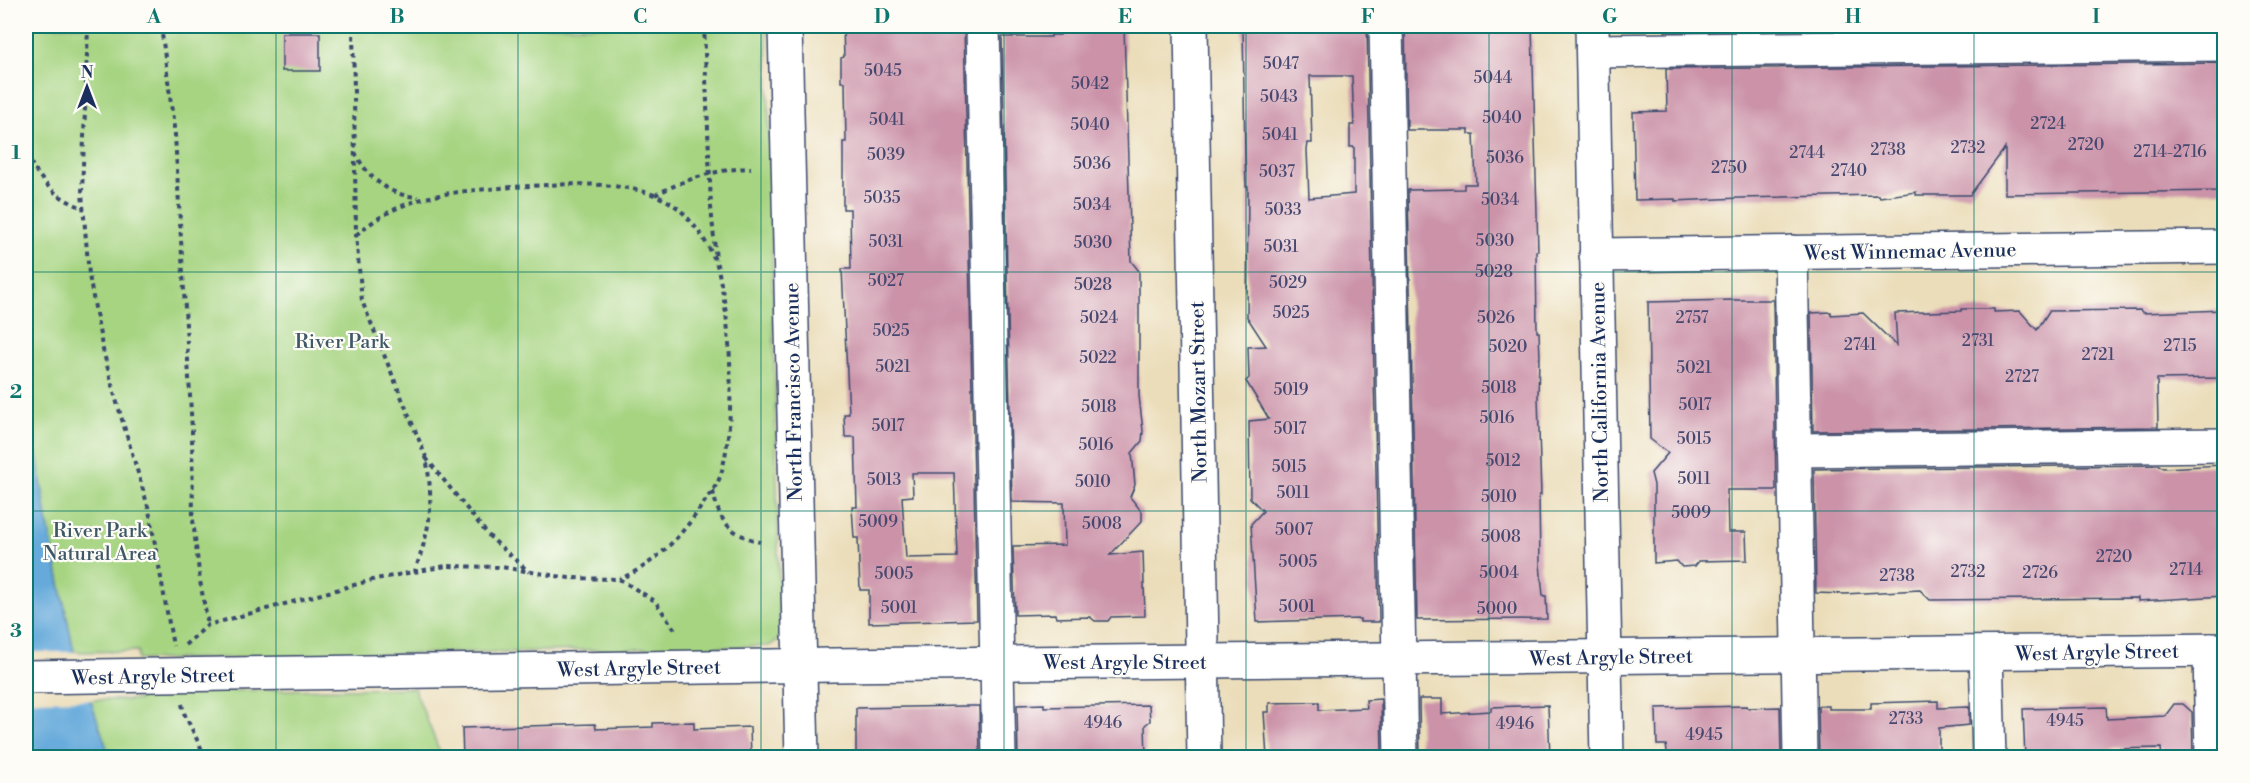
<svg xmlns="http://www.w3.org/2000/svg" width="2250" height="783" font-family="'Libre Bodoni',serif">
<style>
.green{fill:#a6d481;stroke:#608270;stroke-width:1.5}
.water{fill:#66aadb;stroke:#406c9c;stroke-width:1.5}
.pier{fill:#ebddb9}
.building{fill:#cb92a8;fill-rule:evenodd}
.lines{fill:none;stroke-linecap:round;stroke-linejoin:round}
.minor-casing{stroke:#3a496c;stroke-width:36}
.major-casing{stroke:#3a496c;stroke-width:36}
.path{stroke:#3a496c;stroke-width:4;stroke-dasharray:4.5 4.5;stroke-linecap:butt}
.minor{stroke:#fff;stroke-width:33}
.major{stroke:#fff;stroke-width:33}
.grid{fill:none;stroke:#0f766e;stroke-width:1.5;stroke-opacity:0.55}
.labels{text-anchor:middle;stroke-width:4.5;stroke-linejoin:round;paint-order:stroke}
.number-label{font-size:16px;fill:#474870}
.street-label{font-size:20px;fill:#1b2f5e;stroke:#fdfcf7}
.park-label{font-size:20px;fill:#3e5867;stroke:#fdfcf7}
.neatline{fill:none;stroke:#0f766e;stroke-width:2}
.grid-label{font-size:20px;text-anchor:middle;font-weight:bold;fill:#0f766e}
</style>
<rect width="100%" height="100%" fill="#fdfcf7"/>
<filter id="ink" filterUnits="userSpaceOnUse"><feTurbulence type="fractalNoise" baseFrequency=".0167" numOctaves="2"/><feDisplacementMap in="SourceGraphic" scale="12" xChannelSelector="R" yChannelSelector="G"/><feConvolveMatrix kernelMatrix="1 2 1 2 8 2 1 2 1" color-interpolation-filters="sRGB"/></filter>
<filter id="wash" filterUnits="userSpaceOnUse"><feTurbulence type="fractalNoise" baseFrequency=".008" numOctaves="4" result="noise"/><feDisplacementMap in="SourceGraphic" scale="24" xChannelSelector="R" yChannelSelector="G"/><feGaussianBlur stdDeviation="1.35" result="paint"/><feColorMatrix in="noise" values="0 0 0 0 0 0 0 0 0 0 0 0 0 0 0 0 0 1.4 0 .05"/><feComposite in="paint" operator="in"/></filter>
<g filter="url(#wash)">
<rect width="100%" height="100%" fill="#ebddb9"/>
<g class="green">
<path d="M26 26H767L780 634 778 640 769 646 138 660V651L74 652 48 525 35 443 26 357Z"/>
<path d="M414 688 442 757H110L89 700H139V692Z"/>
</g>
<path class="water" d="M26 357 35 443 48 525 74 652 110 757H26Z"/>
<path class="pier" d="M26 652H77L93 700 26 701Z"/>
<g id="blocks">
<g class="building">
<path d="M843 26H964L977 620 869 623V590H860L858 538H854L852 507H857L855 437H845L844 414H849L842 269H851L850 209H843V142H846L845 82H841V58L844 57ZM912 473H954L957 557 906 558 902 497 913 496Z"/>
<path d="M1124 26 1131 261 1139 271V396L1143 431 1142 441 1132 453 1135 485 1130 497 1142 512V521L1110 555 1143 552 1145 616 1111 617 1108 621H1095L1090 617 1056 618 1055 614 1015 615 1013 546 1065 545 1064 503 1012 502 1002 37H1051V35H1060V28Z"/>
<path d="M1243 26H1367L1379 622H1360V619L1257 622 1251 524 1263 511 1250 498 1249 421 1269 419 1246 381 1249 378 1248 347 1266 346 1247 317 1248 187H1246L1245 156ZM1310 76H1352L1354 125H1350V147H1354V194L1309 198 1307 150 1308 143H1312Z"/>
<path d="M1405 26H1430V29H1471V26H1532L1538 251H1536L1537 332H1539L1540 358 1539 359 1538 397 1541 495H1539L1540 564 1543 596H1546L1547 619 1417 620 1408 190 1464 189V184H1476L1474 134H1469V130H1407Z"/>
<path d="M1665 26H1769V30L1665 31Z"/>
<path d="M1811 26H2056V27L1811 30Z"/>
<rect x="282" y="33" width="38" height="38"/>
<path d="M2224 63V90H2221L2224 191 2005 194V148L1970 195H1916V192L1880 197 1878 195 1740 198 1675 201V199L1635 200 1633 112 1667 111 1666 69Z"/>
<path d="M1734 300H1773L1776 490H1727L1728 532H1746L1747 560 1699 561 1695 566 1682 567 1677 561 1654 563V485L1651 473 1668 453 1650 439 1648 302Z"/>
<path d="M1961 309H1994V312L2020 311 2037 330 2049 311 2140 310 2143 313 2224 310V378L2157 379 2158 427 1813 431 1811 313 1831 312V315L1863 313 1897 346 1895 313 1961 311Z"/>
<path d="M2159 465 2163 468 2224 465V596L2138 601V598L1930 600 1920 590 1844 594 1816 593 1814 469Z"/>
<path d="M1381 699 1382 758H1267L1264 712H1269V703L1319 702V710L1367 708 1366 700Z"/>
<path d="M1419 699H1442V714L1491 711V707L1548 705 1550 758H1420Z"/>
<path d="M1938 701V708L1969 707V725L1939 728V758H1819L1818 706H1829V709H1871V703Z"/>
<path d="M1044 704V707L1149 705 1150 721 1145 725 1146 758H1018L1017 705Z"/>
<path d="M2174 704H2183L2192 712 2193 758H2162L2161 748 2110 749V758H2025L2023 709 2106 707 2107 719 2165 716Z"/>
<path d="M964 706H979L980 758H856V708Z"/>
<path d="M1747 706V708L1780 707 1781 758H1668L1666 745H1657L1656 708Z"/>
<path d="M694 722V729L750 727 751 758H463L462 728 595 724 596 729 653 727V723Z"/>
</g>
</g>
</g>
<g filter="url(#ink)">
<use href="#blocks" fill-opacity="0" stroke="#3a496c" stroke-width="1.5"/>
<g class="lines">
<defs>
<g id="minor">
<path d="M785 26 802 758"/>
<path d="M983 26 999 758"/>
<path d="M1191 26 1204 758"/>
<path d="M1386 26 1401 758"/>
<path d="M1593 51 2224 44"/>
<path d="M1791 252 1800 758"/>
<path d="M1596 255 2224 247"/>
<path d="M1794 450 2224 445"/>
<path d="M2210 650 2212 758"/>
<path d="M1986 653 1989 758"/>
<path d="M26 677 833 665 2224 650"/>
</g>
<path id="major" d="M1592 26 1607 758"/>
</defs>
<use href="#minor" class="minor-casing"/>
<use href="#major" class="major-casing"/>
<g class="path">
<path d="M88 26 82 193 89 275 102 346 115 396 149 510 173 646"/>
<path d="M161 26 175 135 192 430 193 520 200 581 208 625"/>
<path d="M353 26 356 235 362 301 426 457C434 506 431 525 415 571"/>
<path d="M704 26 711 207 716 260"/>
<path d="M355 152C367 178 390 196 418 197"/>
<path d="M26 154C41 182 53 196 83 208"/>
<path d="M655 195C686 179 716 169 751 168"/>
<path d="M356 235C404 193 452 192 513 187 559 184 644 177 680 210 695 224 708 244 716 262 719 270 720 280 722 289 732 339 735 425 721 474 718 484 711 493 705 501 684 533 656 565 619 579"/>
<path d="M426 458 489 536 529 572"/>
<path d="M713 491C719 522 729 533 760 542"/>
<path d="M185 645 208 625 376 579 446 566 501 567 569 578 619 579 655 601 675 630"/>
<path d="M182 704 184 713 206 758"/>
</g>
<use href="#minor" class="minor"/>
<use href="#major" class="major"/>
</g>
</g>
<path class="grid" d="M276 26V758M518 26V758M761 26V758M1004 26V758M1246 26V758M1489 26V758M1732 26V758M1974 26V758M26 272H2224M26 511H2224"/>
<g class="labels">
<g class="number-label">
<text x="1281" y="69">5047</text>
<text x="883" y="76">5045</text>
<text x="1493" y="83">5044</text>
<text x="1090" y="89">5042</text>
<text x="1279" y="102">5043</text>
<text x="1502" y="123">5040</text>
<text x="887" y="125">5041</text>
<text x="2048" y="129">2724</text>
<text x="1090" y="130">5040</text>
<text x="1280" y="140">5041</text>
<text x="2086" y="150">2720</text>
<text x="1968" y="153">2732</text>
<text x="1888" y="155">2738</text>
<text x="2170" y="157">2714-2716</text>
<text x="1807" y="158">2744</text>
<text x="886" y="160">5039</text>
<text x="1505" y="163">5036</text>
<text x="1092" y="169">5036</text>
<text x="1729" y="173">2750</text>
<text x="1849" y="176">2740</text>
<text x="1277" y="177">5037</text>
<text x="882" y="203">5035</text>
<text x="1500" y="205">5034</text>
<text x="1092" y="210">5034</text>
<text x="1283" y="215">5033</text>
<text x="1495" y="246">5030</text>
<text x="886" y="247">5031</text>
<text x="1093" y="248">5030</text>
<text x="1281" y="252">5031</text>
<text x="1494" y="277">5028</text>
<text x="886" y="286">5027</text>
<text x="1288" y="288">5029</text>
<text x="1093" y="290">5028</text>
<text x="1291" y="318">5025</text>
<text x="1099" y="323">5024</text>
<text x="1496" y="323">5026</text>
<text x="1692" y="323">2757</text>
<text x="891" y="336">5025</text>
<text x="1978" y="346">2731</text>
<text x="1860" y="350">2741</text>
<text x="2180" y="351">2715</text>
<text x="1508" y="352">5020</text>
<text x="2098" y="360">2721</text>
<text x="1098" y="363">5022</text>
<text x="893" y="372">5021</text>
<text x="1694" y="373">5021</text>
<text x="2022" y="382">2727</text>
<text x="1499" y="393">5018</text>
<text x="1291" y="395">5019</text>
<text x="1695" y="410">5017</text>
<text x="1099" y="412">5018</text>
<text x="1497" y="423">5016</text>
<text x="888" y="431">5017</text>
<text x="1290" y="434">5017</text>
<text x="1694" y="444">5015</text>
<text x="1096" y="450">5016</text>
<text x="1503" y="466">5012</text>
<text x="1289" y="472">5015</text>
<text x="1694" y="484">5011</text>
<text x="884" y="485">5013</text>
<text x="1093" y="487">5010</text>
<text x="1293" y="498">5011</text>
<text x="1499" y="502">5010</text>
<text x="1691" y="518">5009</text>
<text x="878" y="527">5009</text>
<text x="1102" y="529">5008</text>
<text x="1294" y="535">5007</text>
<text x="1501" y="542">5008</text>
<text x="2114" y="562">2720</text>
<text x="1298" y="567">5005</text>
<text x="2186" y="575">2714</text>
<text x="1968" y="577">2732</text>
<text x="1499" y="578">5004</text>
<text x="2040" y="578">2726</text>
<text x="894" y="579">5005</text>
<text x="1897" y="581">2738</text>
<text x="1297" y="612">5001</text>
<text x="899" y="613">5001</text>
<text x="1497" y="614">5000</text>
<text x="1906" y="724">2733</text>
<text x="2065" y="726">4945</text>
<text x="1103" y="728">4946</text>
<text x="1515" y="729">4946</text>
<text x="1704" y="740">4945</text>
</g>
<g class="street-label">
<text transform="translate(1910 251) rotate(-1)" y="7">West Winnemac Avenue</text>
<text transform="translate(793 392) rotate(-91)" y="7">North Francisco Avenue</text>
<text transform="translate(1198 392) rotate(-91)" y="7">North Mozart Street</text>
<text transform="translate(1599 392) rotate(-91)" y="7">North California Avenue</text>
<text transform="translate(2097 652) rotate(-1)" y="7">West Argyle Street</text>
<text transform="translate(1611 657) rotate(-1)" y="7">West Argyle Street</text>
<text x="1125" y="669">West Argyle Street</text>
<text transform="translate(639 668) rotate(-1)" y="7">West Argyle Street</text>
<text transform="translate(153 676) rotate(-1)" y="7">West Argyle Street</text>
</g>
<g class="park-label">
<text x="342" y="348">River Park</text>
<text x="100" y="537">River Park<tspan x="100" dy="23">Natural Area</tspan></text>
</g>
</g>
<rect width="2250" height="783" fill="none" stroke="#fdfcf7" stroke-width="66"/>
<g transform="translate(87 87)" stroke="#fdfcf7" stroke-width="4.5" paint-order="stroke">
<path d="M0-4.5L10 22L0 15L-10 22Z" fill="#1b2f5e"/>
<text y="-9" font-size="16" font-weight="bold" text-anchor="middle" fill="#1b2f5e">N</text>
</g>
<rect x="33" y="33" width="2184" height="717" class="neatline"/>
<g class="grid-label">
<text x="154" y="23">A</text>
<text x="397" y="23">B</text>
<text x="640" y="23">C</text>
<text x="882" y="23">D</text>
<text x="1125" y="23">E</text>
<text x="1368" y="23">F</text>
<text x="1610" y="23">G</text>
<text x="1853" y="23">H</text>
<text x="2096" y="23">I</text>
<text x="16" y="159">1</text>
<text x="16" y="398">2</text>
<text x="16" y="637">3</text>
</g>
</svg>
